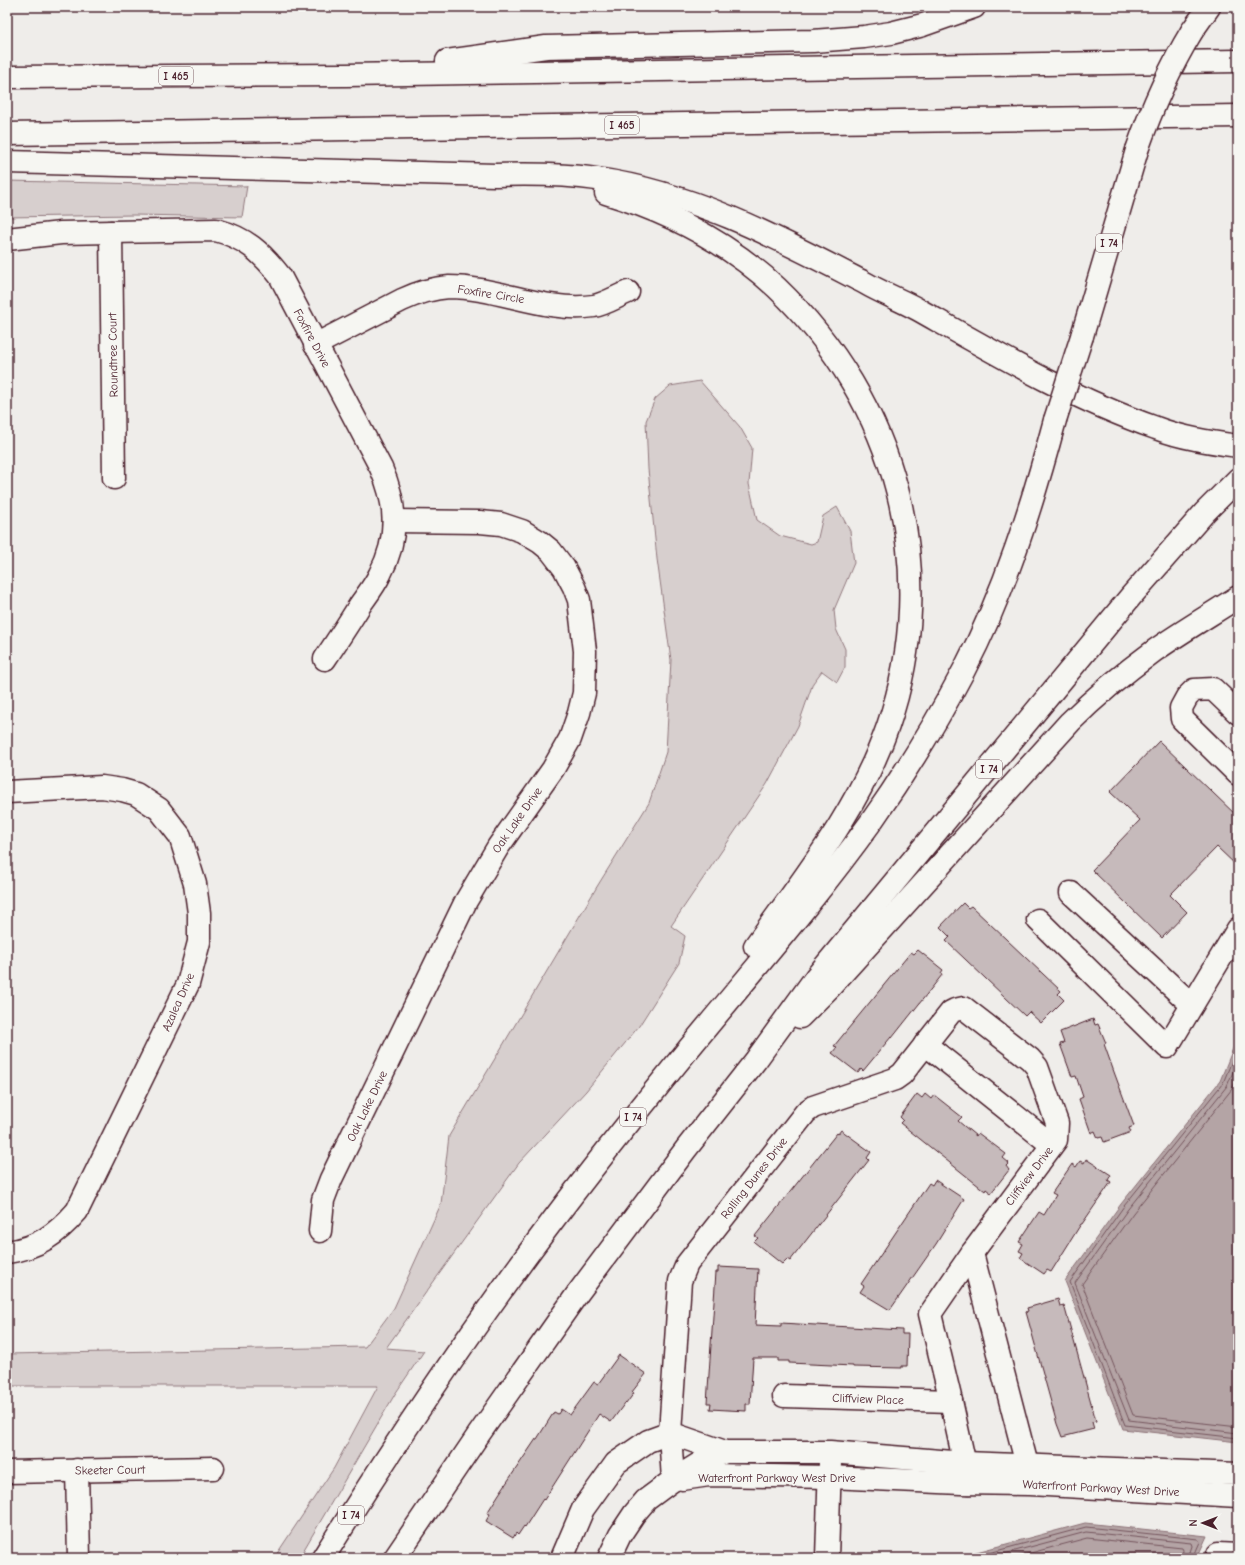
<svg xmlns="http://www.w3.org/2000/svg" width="1245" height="1565" font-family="'Comic Neue',sans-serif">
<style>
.green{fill:#d7cfce;stroke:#90777c}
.water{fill:#b4a4a5;stroke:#8a6f74}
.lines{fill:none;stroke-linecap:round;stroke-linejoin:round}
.shore{stroke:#74545c;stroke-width:1}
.building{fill:#c6babb;stroke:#4a1f2b}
.minor-casing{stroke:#4a1f2b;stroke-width:25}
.highway-casing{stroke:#4a1f2b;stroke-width:25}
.minor{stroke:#f6f6f2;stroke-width:22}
.highway{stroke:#f6f6f2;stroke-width:22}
.highway-bridge-casing{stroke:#4a1f2b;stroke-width:25;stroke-linecap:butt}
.highway-bridge{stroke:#f6f6f2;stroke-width:22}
.labels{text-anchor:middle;stroke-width:3.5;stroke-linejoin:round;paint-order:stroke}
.shield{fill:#f6f6f2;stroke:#7e6067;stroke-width:1}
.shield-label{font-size:11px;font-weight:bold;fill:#4a1f2b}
.street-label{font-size:12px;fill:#4a1f2b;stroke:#f6f6f2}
</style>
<rect width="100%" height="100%" fill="#efedea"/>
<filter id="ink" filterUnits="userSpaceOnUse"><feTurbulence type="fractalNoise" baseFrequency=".025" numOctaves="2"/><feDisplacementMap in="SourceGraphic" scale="8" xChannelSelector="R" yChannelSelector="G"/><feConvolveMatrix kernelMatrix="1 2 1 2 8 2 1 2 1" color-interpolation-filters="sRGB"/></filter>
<g filter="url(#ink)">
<g class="green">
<path d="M7 181 247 186 242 217 134 215 7 217Z"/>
<path d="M700 381 740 427 752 448 749 484 757 520 780 536 811 544 817 542 823 516 837 507 850 531 854 563 834 610 836 629 845 649V667L837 682 822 671 813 683 798 726 767 784 671 926 685 936 679 963 639 1026 586 1091 519 1163 386 1348 424 1351 395 1394 299 1558H274L334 1468 378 1386H7V1354L365 1347 394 1308 441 1204 449 1136 598 885 649 803 666 752 671 660 657 559 648 469 646 421 655 399 670 386Z"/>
</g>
<g class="water">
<path d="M1238 1036V1442L1123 1429 1065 1281 1121 1204 1220 1081Z"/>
<path d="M1085 1523 1207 1536 1197 1558H954Z"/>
</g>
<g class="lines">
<g class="shore">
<path d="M1238 1046 1223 1083 1124 1206 1070 1282 1125 1425 1238 1438"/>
<path d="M1238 1060 1227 1086 1128 1209 1075 1283 1129 1420 1238 1433"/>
<path d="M1238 1075 1232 1089 1133 1213 1082 1284 1133 1415 1238 1427"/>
<path d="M970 1558 1086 1527 1198 1539 1200 1542 1193 1558"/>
<path d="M989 1558 1086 1532 1191 1543 1192 1546 1188 1558"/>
<path d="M1012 1558 1087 1538 1182 1548 1183 1550 1182 1558"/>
</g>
</g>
<g class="building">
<path d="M1159 741 1238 817V867L1217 847 1170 895 1187 912 1162 938 1092 870 1140 820 1110 792Z"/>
<path d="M963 903 968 908 971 906 1061 991 1058 994 1064 1000 1041 1023 1029 1012 1025 1016 946 941 950 937 940 927Z"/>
<path d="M918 950 943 970 941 973 942 975 892 1038 891 1037 863 1071 861 1069 858 1073 832 1053 837 1047 834 1046 911 952 914 954Z"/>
<path d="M1093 1019 1095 1025 1098 1024 1106 1043 1104 1044 1114 1072 1134 1126 1129 1128 1131 1132 1104 1142 1102 1137 1098 1138 1095 1131 1091 1133 1079 1099 1083 1097 1076 1076 1072 1077 1060 1044 1064 1043 1060 1032Z"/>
<path d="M917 1094 922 1098 925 1094 931 1099 934 1095 962 1117 958 1121 976 1136 978 1133 1006 1154 1003 1158 1009 1163 1006 1166 1009 1170 991 1193 986 1189 985 1191 900 1123 903 1120 900 1117Z"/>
<path d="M841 1130 871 1152 867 1158 869 1160 790 1261 787 1259 782 1264 754 1242 758 1238 755 1236 837 1133 838 1134Z"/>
<path d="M1086 1159 1111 1175 1108 1180 1111 1182 1082 1224H1081L1051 1272 1047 1270 1044 1274 1020 1258 1023 1253 1019 1251 1023 1244 1019 1242 1039 1212 1044 1215 1056 1195 1052 1193 1072 1164 1076 1167 1080 1161 1084 1163Z"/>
<path d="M935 1180 964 1199 936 1244 890 1310 860 1292 864 1286 861 1284 929 1183 932 1185Z"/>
<path d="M718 1267 758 1269 755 1325 781 1326V1323L902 1330V1334H908L907 1366H902V1368L853 1367V1366L789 1363V1361H778V1358H753L750 1404H746V1411L710 1409 711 1403H707L716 1272H718Z"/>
<path d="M1058 1299 1060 1306 1064 1305 1096 1421 1092 1422 1094 1429 1062 1437 1057 1424 1026 1312 1028 1311 1027 1308Z"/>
<path d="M619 1355 646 1374 632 1392 634 1393 626 1404 625 1403 611 1422 599 1414 544 1500 543 1499 525 1527 524 1526 518 1535 516 1533 513 1538 486 1521 490 1514 487 1513 499 1494 536 1439H537L554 1412 558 1414 561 1409 570 1415 594 1382 598 1384Z"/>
</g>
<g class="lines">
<defs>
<g id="minor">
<path d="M111 232 114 478"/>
<path d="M7 239 61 233 216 230C246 238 261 252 280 276L381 468C397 504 399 538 380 574 375 585 367 595 360 605 349 623 337 641 325 659"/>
<path d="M315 345 402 300C417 293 432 288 449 287 498 287 545 313 594 306 605 304 618 296 628 292"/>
<path d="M1238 713 1213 689 1194 690 1187 697 1181 708 1182 719 1238 774"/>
<path d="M7 792 102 787 122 790 136 794 159 809 180 836 195 884 199 913V942L188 984 77 1211C57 1234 38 1248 7 1252"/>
<path d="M1071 893 1192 1005"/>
<path d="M1038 920 1167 1047 1238 929"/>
<path d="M925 1044 1052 1145"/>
<path d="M320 1231 323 1200 331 1179 466 901 498 847 553 769 570 739 579 713 584 693 585 651 579 600 574 587 564 568 551 551 540 542 522 531 501 524 480 522 394 521"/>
<path d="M972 1253 1027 1465 1030 1479"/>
<path d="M784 1396 951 1401"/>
<path d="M77 1470 79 1558"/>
<path d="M7 1472 213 1468"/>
<path d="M682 1479 709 1475 830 1477 961 1483 1030 1484 1238 1496"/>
<path d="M673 1480 670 1433 680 1281 687 1264 806 1112 813 1107 895 1079 902 1074 951 1012 955 1010 964 1008 1030 1059 1037 1067 1057 1123 1056 1140 972 1253 930 1314 951 1401 969 1483"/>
<path d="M562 1558 583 1509 616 1463 648 1441 670 1433 725 1452"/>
<path d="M609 1558 620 1535 634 1514 646 1500 673 1480 705 1460 725 1452H830L965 1463 1238 1474"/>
<path d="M827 1558 830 1462"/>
<path d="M1217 1558 1218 1554 1238 1555"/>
</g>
<g id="highway">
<path d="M1192 31 1209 7"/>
<path d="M447 61 546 47 813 41 864 37 891 33 923 25 974 7"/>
<path d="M7 77 346 75 1238 61"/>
<path d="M7 134 1238 116"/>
<path d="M7 162 496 175C530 174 563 174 597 179 694 193 778 238 865 283 882 293 901 300 919 310 995 353 1073 399 1156 428 1182 438 1210 442 1238 446"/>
<path d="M606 193C668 212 729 243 777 288 896 402 942 569 888 726 859 809 805 876 755 946"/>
<path d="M1082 336 1137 150"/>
<path d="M800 1017 829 988 1070 722C1096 696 1124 673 1154 651 1181 632 1210 615 1238 597"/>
<path d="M323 1558C392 1448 464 1339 542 1235 579 1185 617 1137 656 1089 727 1000 804 915 871 822 905 774 936 723 964 670 1005 591 1032 506 1055 420"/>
<path d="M395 1558 479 1434 578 1293 686 1149 756 1060 816 977 1132 595 1205 512 1238 479"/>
</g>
</defs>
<use href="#minor" class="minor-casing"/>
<use href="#highway" class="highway-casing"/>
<use href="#minor" class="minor"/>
<use href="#highway" class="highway"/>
<defs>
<g id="highway-bridge">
<path d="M1137 150C1152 107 1169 69 1192 31"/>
<path d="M1055 420 1082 336"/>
</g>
</defs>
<use href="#highway-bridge" class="highway-bridge-casing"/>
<use href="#highway-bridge" class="highway-bridge"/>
</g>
</g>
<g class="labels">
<g class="shield">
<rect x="159" y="67" width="34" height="18" rx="3"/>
<rect x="605" y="116" width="34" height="18" rx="3"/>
<rect x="1096" y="234" width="26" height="18" rx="3"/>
<rect x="976" y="760" width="26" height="18" rx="3"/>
<rect x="620" y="1108" width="26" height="18" rx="3"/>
<rect x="338" y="1506" width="26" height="18" rx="3"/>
</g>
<g class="shield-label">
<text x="176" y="80">I 465</text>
<text x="622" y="129">I 465</text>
<text x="1109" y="247">I 74</text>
<text x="989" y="773">I 74</text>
<text x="633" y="1121">I 74</text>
<text x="351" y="1519">I 74</text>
</g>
<g class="street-label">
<text transform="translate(491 294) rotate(9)" y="4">Foxfire Circle</text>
<text transform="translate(312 338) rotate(62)" y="4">Foxfire Drive</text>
<text transform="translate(113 355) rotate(-91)" y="4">Roundtree Court</text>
<text transform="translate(517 820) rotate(-55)" y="4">Oak Lake Drive</text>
<text transform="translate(178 1002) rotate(-66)" y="4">Azalea Drive</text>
<text transform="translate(367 1106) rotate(-64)" y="4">Oak Lake Drive</text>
<text transform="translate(1029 1176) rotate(-53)" y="4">Cliffview Drive</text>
<text transform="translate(754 1178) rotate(-52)" y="4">Rolling Dunes Drive</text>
<text transform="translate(868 1399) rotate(2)" y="4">Cliffview Place</text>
<text transform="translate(110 1470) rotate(-1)" y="4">Skeeter Court</text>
<text x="777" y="1482">Waterfront Parkway West Drive</text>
<text transform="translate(1101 1488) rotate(3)" y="4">Waterfront Parkway West Drive</text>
</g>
</g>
<rect width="1245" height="1565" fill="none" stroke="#f6f6f2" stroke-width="24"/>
<rect x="12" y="12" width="1221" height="1541" fill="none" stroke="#4a1f2b" stroke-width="1.5" filter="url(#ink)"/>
<g transform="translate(1203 1523) rotate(270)" stroke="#f6f6f2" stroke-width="3" paint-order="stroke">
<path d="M0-3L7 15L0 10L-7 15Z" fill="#4a1f2b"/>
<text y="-6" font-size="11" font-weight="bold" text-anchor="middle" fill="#4a1f2b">N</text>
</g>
</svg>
